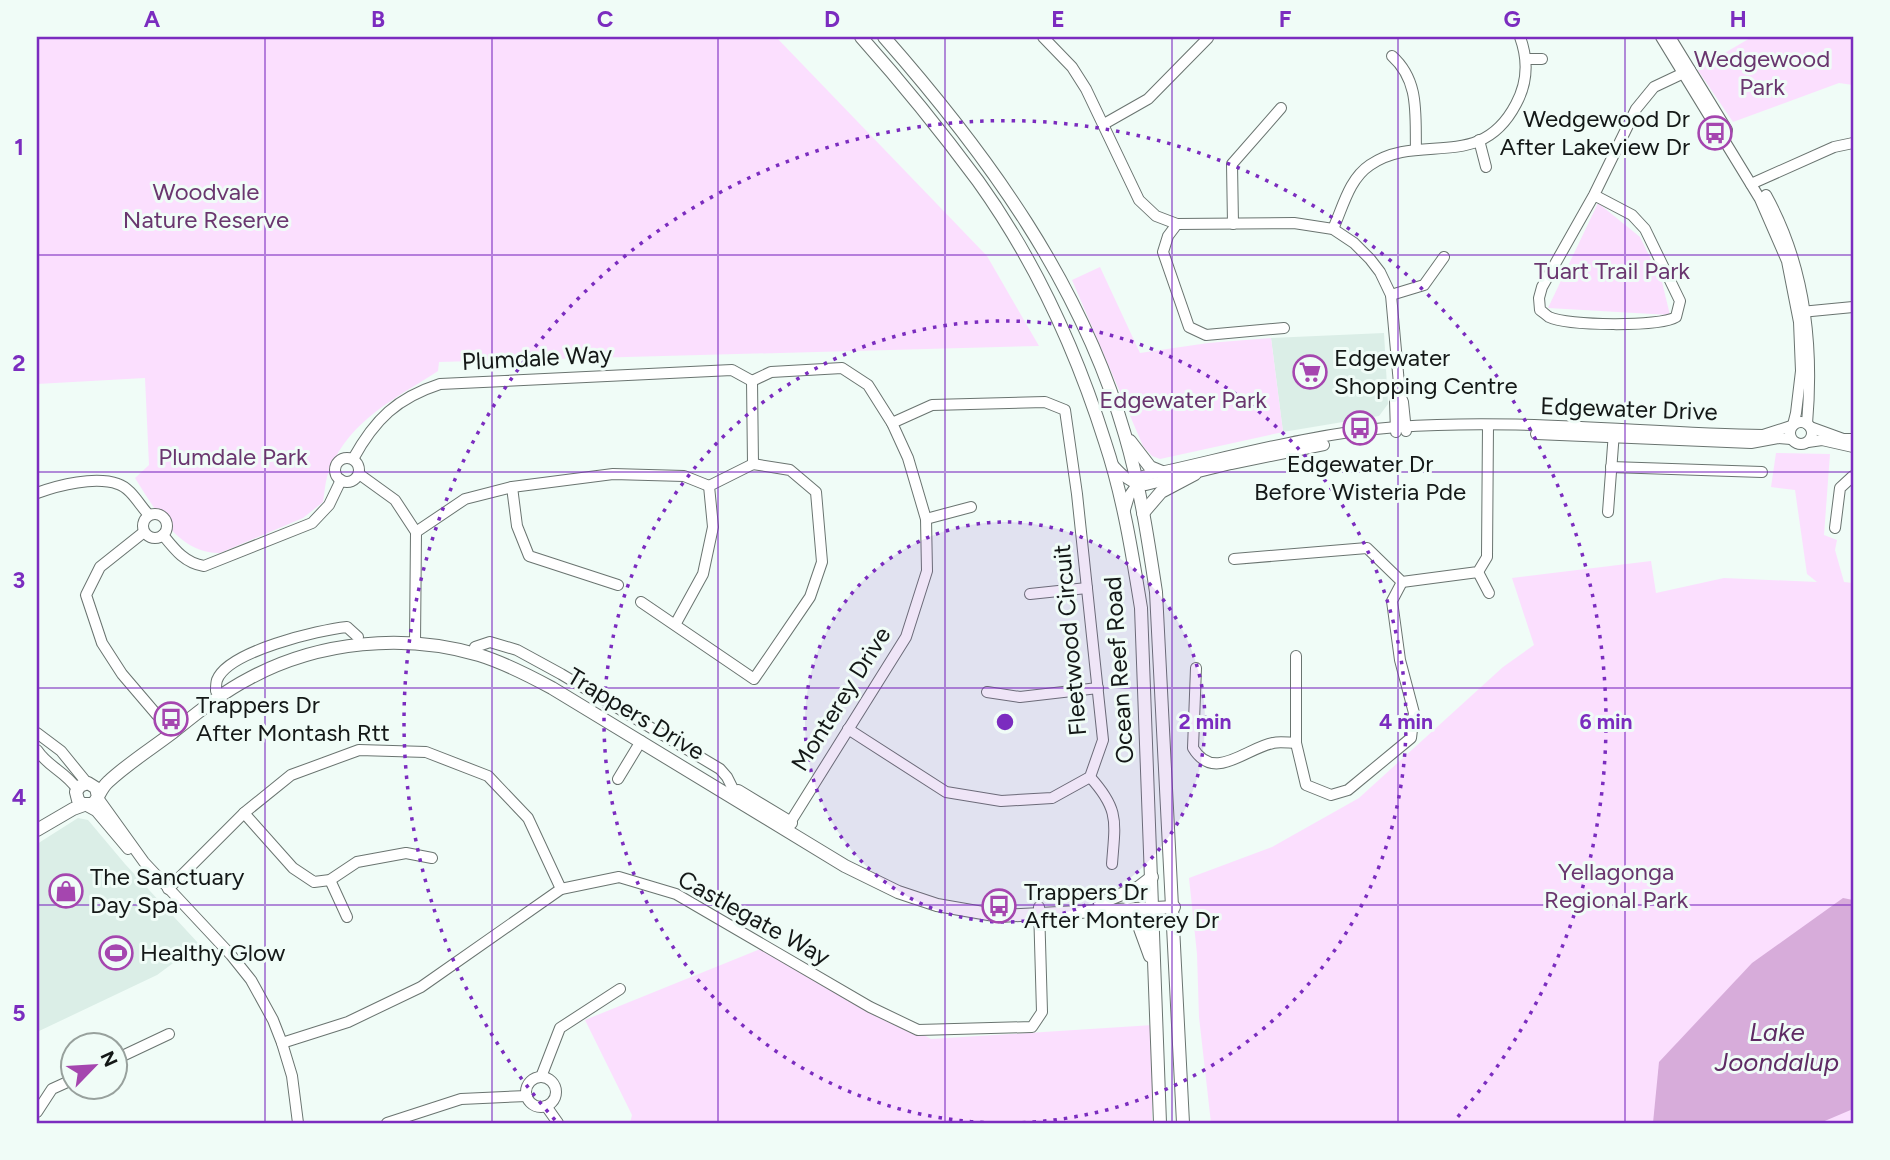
<svg xmlns="http://www.w3.org/2000/svg" width="1890" height="1160" font-family="Figtree,sans-serif">
<style>
.built{fill:#dbeee7}
.green{fill:#fbdffe}
.water{fill:#d7acda}
.lines{fill:none;stroke-linecap:round;stroke-linejoin:round}
.minor-casing{stroke:#6a7470;stroke-width:12}
.major-casing{stroke:#6a7470;stroke-width:14}
.minor{stroke:#fff;stroke-width:10}
.major{stroke:#fff;stroke-width:12}
.grid{fill:none;stroke:#7b2cbf;stroke-width:2;stroke-opacity:0.55}
.ring{fill:none;stroke:#7b2cbf;stroke-width:3.5;stroke-dasharray:3.5 7}
.labels{text-anchor:middle;stroke-width:6;stroke-linejoin:round;paint-order:stroke}
.park-label{font-size:24px;fill:#6a366f;stroke:#f0fcf7}
.poi-label{font-size:24px;fill:#141817;stroke:#f0fcf7;text-anchor:start}
.street-label{font-size:24px;fill:#141817;stroke:#f0fcf7}
.water-label{font-size:26px;font-style:italic;fill:#5f2b64;stroke:#f0fcf7}
.centre{fill:#7b2cbf;stroke:#f0fcf7;stroke-width:3.5}
.ring-label{font-size:21px;text-anchor:middle;font-weight:bold;fill:#7b2cbf;stroke:#f0fcf7;stroke-width:6;stroke-linejoin:round;paint-order:stroke}
.neatline{fill:none;stroke:#7b2cbf;stroke-width:2.5}
.grid-label{font-size:23px;text-anchor:middle;font-weight:bold;fill:#7b2cbf}
</style>
<rect width="100%" height="100%" fill="#f0fcf7"/>
<g class="built">
<path d="M1384 333 1388 404 1379 416 1283 432 1271 338Z"/>
<path d="M78 818 88 820 125 864 199 944 157 975 37 1032V844Z"/>
</g>
<g class="green">
<path d="M37 37H776L987 256 1039 346 439 362 438 371C395 399 351 419 330 469 325 479 325 491 323 502L303 518 220 553C178 554 155 509 135 478L149 465 145 378 37 384Z"/>
<path d="M1752 37H1853V85L1839 83 1733 122 1697 69Z"/>
<path d="M1598 203 1640 237 1662 282 1670 315 1548 308Z"/>
<path d="M1100 267 1140 353 1208 343 1271 338 1283 432 1160 459 1152 456 1143 446 1072 280Z"/>
<path d="M1776 453 1830 454 1824 535 1837 540 1835 550 1844 582 1853 583V1123H1211L1199 1017 1197 954 1189 878 1272 847 1359 798 1503 667 1534 645 1512 578 1651 561 1656 593 1724 578 1817 582 1807 574 1795 490 1771 487Z"/>
<path d="M765 947 931 1039 1153 1025 1152 1123H630L632 1115 585 1020Z"/>
</g>
<path class="water" d="M1843 898 1853 900V1109L1820 1123H1653L1659 1062 1752 963Z"/>
<g class="lines">
<defs>
<g id="minor">
<path d="M1043 37 1072 67 1086 89 1139 200 1156 216 1177 224 1294 223 1333 229 1354 243 1370 259 1380 272 1391 295 1400 395 1403 402 1406 431"/>
<path d="M1661 37 1760 199 1787 261 1799 322 1801 371 1796 413 1793 425"/>
<path d="M1670 37 1727 130"/>
<path d="M1392 56C1420 81 1415 115 1416 150"/>
<path d="M1526 59H1542"/>
<path d="M1104 124 1148 99 1208 38"/>
<path d="M1479 140 1486 167"/>
<path d="M1751 184 1834 147 1853 143"/>
<path d="M1594 195 1632 215 1645 229 1680 301 1676 317C1660 327 1567 326 1549 317 1546 315 1543 312 1540 310L1539 298 1542 287 1594 195 1636 109 1654 87 1690 70"/>
<path d="M1766 195C1805 265 1814 344 1807 424"/>
<path d="M1177 224 1168 236 1163 252 1189 327 1206 335 1284 328"/>
<path d="M1233 224 1232 164 1281 108"/>
<path d="M1333 229C1343 207 1349 179 1370 165 1420 131 1480 173 1516 104 1528 82 1528 59 1520 37"/>
<path d="M1391 295 1424 285 1444 257"/>
<path d="M1801 312 1853 307"/>
<circle cx="1801" cy="433" r="11"/>
<path d="M1810 427 1843 439H1853"/>
<path d="M1396 432 1395 400 1400 395"/>
<path d="M1536 434 1751 443 1778 438 1791 439"/>
<path d="M1808 442 1822 440 1853 447"/>
<circle cx="347" cy="470" r="12"/>
<path d="M353 459C375 419 397 398 440 384L732 370 752 381"/>
<path d="M753 464 752 381 771 372 842 368 868 385 892 423 908 458 926 519 927 571 906 637 786 829"/>
<path d="M1112 464C1122 475 1130 484 1146 485L1231 464 1324 445"/>
<path d="M1611 467 1762 472"/>
<path d="M359 474 395 500 416 532 415 643"/>
<path d="M512 487 517 526 529 556 618 585"/>
<path d="M37 493C59 485 95 476 118 484 131 488 140 506 149 515"/>
<path d="M1608 512 1614 432"/>
<path d="M1124 513 1129 496 1143 476C1227 458 1311 433 1397 427 1519 418 1641 433 1763 435L1791 426"/>
<circle cx="155" cy="526" r="12"/>
<path d="M926 519 971 507"/>
<path d="M1835 528 1840 488 1853 476"/>
<path d="M144 532 100 567 86 595 102 643 122 674 157 715"/>
<path d="M416 532 465 499 512 487 613 474 684 476 709 486"/>
<path d="M163 535C175 550 185 563 204 566L312 523 329 505 341 480"/>
<path d="M1234 559 1367 548 1402 582 1478 572 1487 557 1488 425"/>
<path d="M1478 572 1489 593"/>
<path d="M1030 594 1087 588"/>
<path d="M641 602 754 679 810 597 822 562 816 492 790 470 753 464"/>
<path d="M676 623 703 574 713 527 709 486 753 464"/>
<path d="M475 647 490 642 517 650 561 674 720 769 727 777 732 787"/>
<path d="M1296 656V743L1306 785 1331 795 1348 790 1411 738 1414 713 1400 660 1392 601 1402 582"/>
<path d="M1196 668 1193 748C1214 783 1246 748 1273 743 1280 741 1289 743 1296 743"/>
<path d="M216 691C216 687 216 683 217 680 228 651 319 630 347 627L358 637"/>
<path d="M987 692 1020 697 1098 688"/>
<path d="M848 729 946 792 1001 801 1052 798 1090 777 1103 740 1077 494 1065 410 1045 402 932 405 892 423"/>
<path d="M37 733 61 751 87 783"/>
<path d="M37 750C48 767 66 772 77 789"/>
<path d="M1090 777C1120 810 1115 822 1112 864"/>
<path d="M618 779 641 741"/>
<path d="M98 798 144 862 231 955 251 980 273 1020 282 1043 292 1076 298 1123"/>
<path d="M85 805 96 811 128 849"/>
<path d="M244 813 293 868 314 882 330 880 357 862 406 853 432 858"/>
<path d="M330 880 347 917"/>
<path d="M168 889 244 813 291 775 359 750 426 752 488 776 528 818 561 889"/>
<path d="M282 1043 348 1022 421 987 561 889 619 877 676 894 870 1007 918 1030 1032 1027 1042 1012 1039 907"/>
<path d="M116 1059 169 1034"/>
<path d="M541 1077 560 1028 620 989"/>
<circle cx="541" cy="1092" r="15"/>
<path d="M546 1106 558 1123"/>
<path d="M37 1112 52 1089 74 1079"/>
<path d="M387 1123 461 1099 527 1096"/>
</g>
<g id="major">
<path d="M861 37C902 83 941 131 978 181 1034 259 1076 350 1105 442 1123 496 1132 552 1141 608L1160 1123"/>
<path d="M884 37C987 154 1081 283 1125 435 1140 486 1148 539 1156 592L1183 1123"/>
<path d="M1130 441 1150 467 1162 472"/>
<path d="M1143 513 1161 492 1195 474"/>
<path d="M738 791 791 823"/>
<path d="M98 797 96 788 88 783 80 786 76 792 78 800 82 804H93C99 797 101 788 108 782 127 764 151 749 172 733 197 713 221 693 250 678 319 641 404 633 479 655 505 663 528 675 552 688L845 866 898 892 937 905 1000 916 1174 907"/>
<path d="M37 830 73 809 84 805"/>
<path d="M1100 903 1139 887 1152 877"/>
<path d="M1127 909 1138 923 1150 956"/>
</g>
</defs>
<use href="#minor" class="minor-casing"/>
<use href="#major" class="major-casing"/>
<use href="#minor" class="minor"/>
<use href="#major" class="major"/>
</g>
<path class="grid" d="M265 37V1123M492 37V1123M718 37V1123M945 37V1123M1172 37V1123M1398 37V1123M1625 37V1123M37 255H1853M37 472H1853M37 688H1853M37 905H1853"/>
<circle cx="1005" cy="722" r="200" fill="#7b2cbf" fill-opacity=".12"/>
<g class="ring">
<circle cx="1005" cy="722" r="200"/>
<circle cx="1005" cy="722" r="401"/>
<path d="M555 1120A601 601 0 1 1 1455 1120"/>
</g>
<defs>
<symbol id="bus-ring" viewBox="-11 -11 22 22"><circle r="9.5" fill="#f0fcf7" stroke="#a546af" stroke-width="1.5"/><path d="M-5-6H5V4H4V6H2V4H-2V6H-4V4H-5ZM-3.5-4V0h7V-4ZM-3.5 1.2v1.5H-2V1.2ZM2 1.2v1.5H3.5V1.2Z" fill="#a546af"/></symbol>
<symbol id="supermarket-ring" viewBox="-11 -11 22 22"><circle r="9.5" fill="#f0fcf7" stroke="#a546af" stroke-width="1.5"/><path d="M-6-5.5h2.5l.6 2H6L4.5 2H-2.5L-4.4-4H-6ZM-1.5 3.2a1.3 1.3 0 1 0 .1 0ZM3 3.2a1.3 1.3 0 1 0 .1 0Z" fill="#a546af"/></symbol>
<symbol id="shop-ring" viewBox="-11 -11 22 22"><circle r="9.5" fill="#f0fcf7" stroke="#a546af" stroke-width="1.5"/><path d="M-5-2.5h2.3a2.7 3.5 0 0 1 5.4 0H5L5.5 6h-11ZM-1.5-2.5h3a1.5 2.3 0 0 0-3 0Z" fill="#a546af"/></symbol>
<symbol id="stadium-ring" viewBox="-11 -11 22 22"><circle r="9.5" fill="#f0fcf7" stroke="#a546af" stroke-width="1.5"/><path d="M0-5a6.5 5 0 1 0 0 10a6.5 5 0 1 0 0-10ZM-3.5-1.8h7v3.6h-7Z" fill="#a546af"/></symbol>
</defs>
<g fill-rule="evenodd">
<use href="#bus-ring" x="1696" y="114" width="38" height="38"/>
<use href="#supermarket-ring" x="1291" y="353" width="38" height="38"/>
<use href="#bus-ring" x="1341" y="409" width="38" height="38"/>
<use href="#bus-ring" x="152" y="700" width="38" height="38"/>
<use href="#shop-ring" x="47" y="872" width="38" height="38"/>
<use href="#bus-ring" x="980" y="887" width="38" height="38"/>
<use href="#stadium-ring" x="97" y="934" width="38" height="38"/>
</g>
<g class="labels">
<g class="park-label">
<text x="1762" y="67">Wedgewood<tspan x="1762" dy="28">Park</tspan></text>
<text x="206" y="200">Woodvale<tspan x="206" dy="28">Nature Reserve</tspan></text>
<text x="1612" y="279">Tuart Trail Park</text>
<text x="1183" y="408">Edgewater Park</text>
<text x="233" y="465">Plumdale Park</text>
<text x="1616" y="880">Yellagonga<tspan x="1616" dy="28">Regional Park</tspan></text>
</g>
<g class="poi-label">
<text x="1690" y="127" text-anchor="end">Wedgewood Dr<tspan x="1690" dy="28">After Lakeview Dr</tspan></text>
<text x="1334" y="366">Edgewater<tspan x="1334" dy="28">Shopping Centre</tspan></text>
<text x="1360" y="472" text-anchor="middle">Edgewater Dr<tspan x="1360" dy="28">Before Wisteria Pde</tspan></text>
<text x="196" y="713">Trappers Dr<tspan x="196" dy="28">After Montash Rtt</tspan></text>
<text x="90" y="885">The Sanctuary<tspan x="90" dy="28">Day Spa</tspan></text>
<text x="1024" y="900">Trappers Dr<tspan x="1024" dy="28">After Monterey Dr</tspan></text>
<text x="140" y="961">Healthy Glow</text>
</g>
<g class="street-label">
<text transform="translate(537 358) rotate(-3)" y="8">Plumdale Way</text>
<text transform="translate(1629 409) rotate(2)" y="8">Edgewater Drive</text>
<text transform="translate(1070 640) rotate(-95)" y="8">Fleetwood Circuit</text>
<text transform="translate(1119 670) rotate(-94)" y="8">Ocean Reef Road</text>
<text transform="translate(841 699) rotate(-58)" y="8">Monterey Drive</text>
<text transform="translate(636 714) rotate(31)" y="8">Trappers Drive</text>
<text transform="translate(754 918) rotate(29)" y="8">Castlegate Way</text>
</g>
<g class="water-label">
<text x="1777" y="1041">Lake<tspan x="1777" dy="30">Joondalup</tspan></text>
</g>
</g>
<circle cx="1005" cy="722" r="10" class="centre"/>
<g class="ring-label">
<text x="1205" y="729">2 min</text>
<text x="1406" y="729">4 min</text>
<text x="1606" y="729">6 min</text>
</g>
<rect width="1890" height="1160" fill="none" stroke="#f0fcf7" stroke-width="77"/>
<g transform="translate(94 1066) rotate(65)"><circle r="33" fill="#f0fcf7" stroke="#98a19d" stroke-width="2"/>
<path d="M0-5L12 26L0 18L-12 26Z" fill="#a546af"/>
<text y="-10" font-size="19" font-weight="bold" text-anchor="middle" fill="#141817">N</text>
</g>
<rect x="38" y="38" width="1814" height="1084" class="neatline"/>
<g class="grid-label">
<text x="152" y="27">A</text>
<text x="378" y="27">B</text>
<text x="605" y="27">C</text>
<text x="832" y="27">D</text>
<text x="1058" y="27">E</text>
<text x="1285" y="27">F</text>
<text x="1512" y="27">G</text>
<text x="1738" y="27">H</text>
<text x="19" y="155">1</text>
<text x="19" y="371">2</text>
<text x="19" y="588">3</text>
<text x="19" y="805">4</text>
<text x="19" y="1021">5</text>
</g>
</svg>
